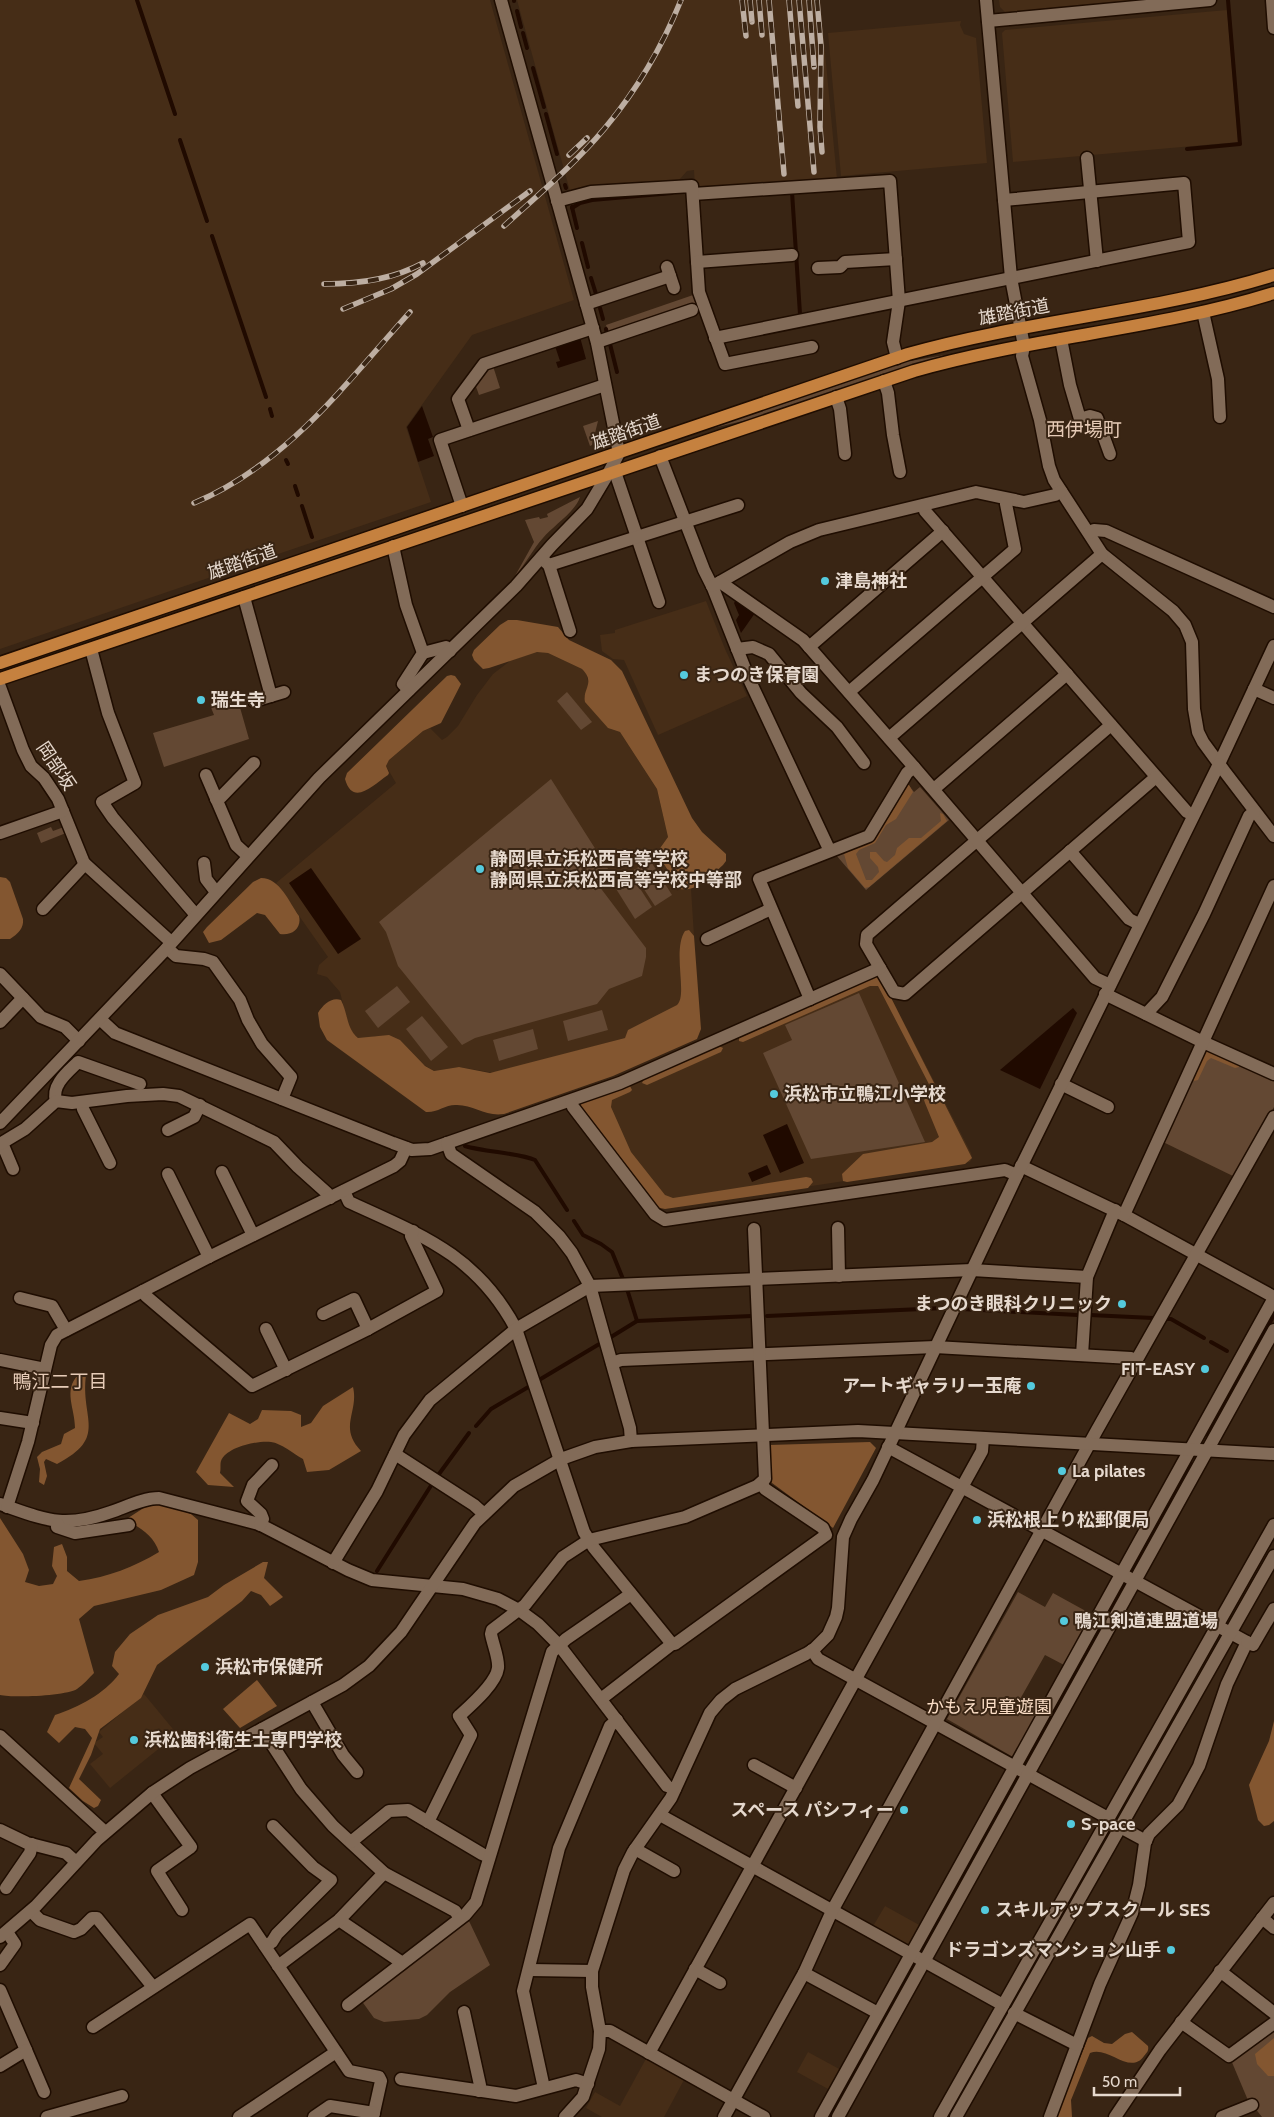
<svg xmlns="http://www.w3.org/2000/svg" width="1274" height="2117" font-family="Cabin,'Noto Sans JP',sans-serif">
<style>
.built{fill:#462d17}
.green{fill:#634833}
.forest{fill:#835630}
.water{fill:#200a00}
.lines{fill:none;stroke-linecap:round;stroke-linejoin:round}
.stream{stroke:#200a00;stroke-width:4}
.minor-casing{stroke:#1f0d01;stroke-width:15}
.tertiary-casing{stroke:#1f0d01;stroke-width:15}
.primary-casing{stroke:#1f0d01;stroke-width:15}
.minor{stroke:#826b58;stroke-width:12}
.tertiary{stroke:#826b58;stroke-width:12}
.primary{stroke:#c5813f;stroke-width:12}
.rail-casing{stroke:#bdaea2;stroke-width:5.5}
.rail{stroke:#392514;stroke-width:4;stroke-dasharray:11;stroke-linecap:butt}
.poi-dot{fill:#54cadd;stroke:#392514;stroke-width:2}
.labels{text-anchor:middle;stroke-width:4;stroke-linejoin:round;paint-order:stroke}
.street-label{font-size:18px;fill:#e6d9ce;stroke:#392514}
.poi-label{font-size:18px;font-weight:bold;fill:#e6d9ce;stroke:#392514;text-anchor:start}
.park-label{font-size:18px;fill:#fbdec7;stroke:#392514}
.neighbourhood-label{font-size:19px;fill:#e6cbb7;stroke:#392514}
</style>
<rect width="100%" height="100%" fill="#392514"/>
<g class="built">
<path d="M0 0H490L574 300 472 335 406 427 431 502 0 649Z"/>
<path d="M517 0H820L837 179 695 188 694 170 687 171 679 180 590 186 570 191Z"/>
<path d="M999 0H1158L1007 14 1000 7Z"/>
<path d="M1227 10 1238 142 1013 162 1002 33 1005 30Z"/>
<path d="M961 21 960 25 964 34 976 38 987 163 841 176 828 33Z"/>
<path d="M706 601 725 649 747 696 658 735 624 660 613 659 602 651 600 635 615 633V630Z"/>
<path d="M537 651 548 653 582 669 586 673 589 685 584 697 611 729 620 732 657 789 668 837 657 853 677 886 684 889H691L694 936 687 981 679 1004 627 1035 625 1038 494 1073 459 1067 434 1071 376 1036 365 1039 358 1038 354 1035 348 1024 340 992 327 977 317 974 319 965 328 957 276 883 396 783 386 766 389 760 423 731 430 728 442 740 447 737 458 726 477 695 493 674 510 661Z"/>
<path d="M877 976 881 978 971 1153 972 1158 970 1162 660 1209 580 1105 658 1073Z"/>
<path d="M144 1694 177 1734 110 1788 90 1764 103 1754 94 1743 103 1737 99 1732Z"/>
<path d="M885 1906 921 1926 910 1946 907 1947 872 1928Z"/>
<path d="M808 2052 841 2070 830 2090 797 2072Z"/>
<path d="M647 2057 685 2078 664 2117H602L586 2108 595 2092 620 2106Z"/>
</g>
<g class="green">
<path d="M696 294 699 303 609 334 606 325Z"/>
<path d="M945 355 756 418 696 432 904 362Z"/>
<path d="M493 366 500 388 479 395 475 384 487 368Z"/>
<path d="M598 421 592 445 590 446 583 426Z"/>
<path d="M580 497C576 511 553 526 543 538 533 549 525 565 515 576L534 542 525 520 539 517 540 519 548 517 547 514Z"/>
<path d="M567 692 592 722 581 730 557 701Z"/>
<path d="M237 697 249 739 164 767 153 733 214 715 210 705Z"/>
<path d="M551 779 610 872 596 882 646 948V957L642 976 609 989 597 1004 475 1038 462 1045 398 966 386 932 379 922Z"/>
<path d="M907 783 914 792 920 787 949 820 866 890 836 855 872 840Z"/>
<path d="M51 827 53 831 64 827 66 833 41 843 37 833Z"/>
<path d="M650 860 672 895 655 906 632 871Z"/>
<path d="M630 873 652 907 635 919 613 884Z"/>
<path d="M397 986 410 1002 378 1028 365 1011Z"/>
<path d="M859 993 925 1142 811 1159 763 1053 792 1040 785 1025Z"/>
<path d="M602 1010 608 1030 568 1041 563 1021Z"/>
<path d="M422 1016 448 1047 431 1061 406 1029Z"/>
<path d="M533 1029 538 1049 499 1061 493 1040Z"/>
<path d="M1209 1050 1274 1079V1107L1235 1177 1163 1142 1204 1052Z"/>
<path d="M1018 1592 1045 1607 1053 1593 1093 1615 1066 1666 1045 1655 1019 1701 1040 1712 1013 1757 947 1719Z"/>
<path d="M1213 1647 949 2117H947L1211 1648Z"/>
<path d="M469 1921 490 1965 450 1992 427 2015 419 2019 384 2022 374 2018 361 2000 451 1932Z"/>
<path d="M1274 2029V2117H1262L1247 2098 1231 2060Z"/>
</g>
<g class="forest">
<path d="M508 620H517L558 627 569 640 611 660 622 671 692 818 702 832 726 854V861L723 865C710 876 698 892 680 889L658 855V851L668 837 657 789 620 732 608 728 585 702C582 689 596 683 582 669L548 653 537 652 489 668 483 669 474 660 472 655 474 650 500 625Z"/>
<path d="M451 675 455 676 461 684 441 723 423 731 389 760 386 766 389 773 388 775C373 785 353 807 345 779L347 773 447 676Z"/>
<path d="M906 785H909L913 792 896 819 886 825 875 843 859 850 856 854 866 880H872L879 872 878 867 870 858V852H876L884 861 887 862 895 855 897 848 909 838H921L941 821 940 813 943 814 947 821 869 887 865 888 848 868 844 854 872 840Z"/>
<path d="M0 877 6 878 10 882 23 919C24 928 18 934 10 939H0Z"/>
<path d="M261 878C280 878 289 902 299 916 302 928 292 936 280 934L265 915 257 913 221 940 209 943 203 932 207 927 253 882Z"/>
<path d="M689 930 694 936 701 1029 697 1039 613 1076 504 1114C486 1117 474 1105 457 1105 446 1104 437 1113 426 1112L327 1040 320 1027 318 1013C323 1005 331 997 341 1000 348 1013 346 1028 358 1038L389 1035 400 1040 425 1066 434 1071 459 1067 490 1073 625 1038 628 1030 677 1005C688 995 672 951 685 931Z"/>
<path d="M877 976 881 978 972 1158 965 1164 847 1182 843 1181 842 1174 863 1154 932 1142 939 1137 925 1103 924 1100 932 1093V1090L878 986H870L743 1042 739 1041V1038Z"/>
<path d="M719 1046 723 1048 721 1052 647 1085 642 1083 644 1079Z"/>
<path d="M1209 1050 1239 1065V1067L1235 1068 1211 1058 1207 1061 1198 1080 1194 1081 1193 1077 1204 1052Z"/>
<path d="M630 1086 632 1090 630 1092 612 1100 611 1107 631 1152 665 1195 673 1198 806 1177 811 1178 813 1182 808 1188 665 1209 656 1207 579 1107 582 1103Z"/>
<path d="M78 1375H86C80 1419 109 1437 57 1464L46 1459 44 1462 47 1476 44 1485 39 1482 40 1469 37 1457 42 1452 61 1444 64 1434 75 1428C75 1408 63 1391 78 1375Z"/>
<path d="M353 1387C359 1412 338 1427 361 1451L329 1470 307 1472 303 1459C294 1454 281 1443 271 1442 259 1440 226 1447 221 1461 220 1464 221 1469 220 1473L234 1487 208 1485 196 1472 229 1413 250 1424 258 1419 262 1410 291 1411 301 1415V1427L311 1423 323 1406Z"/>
<path d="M870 1442 876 1448 833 1528 768 1480 769 1445Z"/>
<path d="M156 1500 191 1514 198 1520V1562L194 1575 161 1590 94 1606 79 1619 94 1673C89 1678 83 1685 77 1689 66 1696 13 1698 0 1695V1518L23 1554 29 1570 25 1582 39 1586 53 1584 57 1576 52 1566 54 1547 62 1544 67 1557V1571L79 1581C108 1577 134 1567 159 1552 154 1536 140 1527 125 1520Z"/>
<path d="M263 1562H268L264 1578 283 1597 270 1606 261 1595 251 1591 242 1601 157 1665 141 1698 100 1729 91 1755 79 1779 101 1800 98 1806 94 1808 83 1801 69 1788 92 1738 85 1729 75 1727 59 1743 47 1732 55 1715C79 1707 104 1694 119 1674L112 1666 115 1652 130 1634 158 1615 208 1597 224 1585Z"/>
<path d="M257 1680 277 1706 240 1728 223 1709Z"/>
<path d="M1274 1721V1821L1269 1825 1264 1826 1258 1820 1249 1785 1269 1741Z"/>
<path d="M1132 2032 1148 2046C1149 2051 1147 2052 1144 2056 1130 2076 1108 2045 1090 2053L1071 2100 1072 2117H1056L1088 2038 1092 2036 1104 2043 1112 2044 1125 2034Z"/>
<path d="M1274 2038V2076H1268L1257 2064 1255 2054Z"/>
</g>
<g class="water">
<path d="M580 337 586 359 558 368 556 362 560 361 555 346Z"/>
<path d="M422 406 433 437 428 439 434 456 418 462 407 427Z"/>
<path d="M736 600 755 613 741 633 736 620 739 615 734 603Z"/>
<path d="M311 868 361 939 338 954 289 883Z"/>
<path d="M1073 1008 1077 1013 1040 1089 1000 1070Z"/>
<path d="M787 1124 804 1163 780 1173 763 1135Z"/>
<path d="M767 1165 771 1174 752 1182 748 1173Z"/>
<path d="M1274 1308V1319L1210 1436H1204Z"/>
<path d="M1189 1462 1195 1463 832 2117H826Z"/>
</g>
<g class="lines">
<g class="stream">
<path d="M137 0 175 114"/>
<path d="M514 0V1"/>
<path d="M517 11 521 27"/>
<path d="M523 33 527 48"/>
<path d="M533 68 544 107"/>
<path d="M546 114 557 154"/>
<path d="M180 140 207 221"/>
<path d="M1187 149 1240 144 1228 0"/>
<path d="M565 185 566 188"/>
<path d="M792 192 800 314"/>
<path d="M572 207 577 228"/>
<path d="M572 208 580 203 592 200 672 193"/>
<path d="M212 236 266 397"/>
<path d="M582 243 588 267"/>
<path d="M591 278 596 294"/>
<path d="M600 308 603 319"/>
<path d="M606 329 607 334"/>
<path d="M610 344 617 372"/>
<path d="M270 409 272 416"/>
<path d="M286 460 288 464"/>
<path d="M295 486 298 495"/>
<path d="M302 506 312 537"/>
<path d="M465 1146C484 1152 520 1153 535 1160L567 1210"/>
<path d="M574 1221 583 1235 601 1244 612 1252 623 1279"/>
<path d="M627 1289 637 1321"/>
<path d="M962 1309 1078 1315"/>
<path d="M1090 1315 1153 1318"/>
<path d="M767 1316 944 1308"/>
<path d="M1166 1319H1171L1204 1338"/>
<path d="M611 1337 637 1321 752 1316"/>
<path d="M1211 1342 1227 1351"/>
<path d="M539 1380 601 1343"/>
<path d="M476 1426 491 1409 530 1386"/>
<path d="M439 1474 469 1433"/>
<path d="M377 1571 432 1484"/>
</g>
<defs>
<g id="minor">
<path d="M988 21 1210 0"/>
<path d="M1087 158 1097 261"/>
<path d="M693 194 890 181 899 301 893 342 897 358"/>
<path d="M557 201 591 192 692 186 699 292 725 364 812 347"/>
<path d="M697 262 792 255"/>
<path d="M667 267 674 288"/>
<path d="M818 268 840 267 845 262 896 259"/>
<path d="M586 304 670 276"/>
<path d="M1203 312 1218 379 1220 417"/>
<path d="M715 338 1189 242 1184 183 1004 200"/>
<path d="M1061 339 1070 385 1080 419 1090 416 1097 418 1110 454"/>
<path d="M597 342 692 310"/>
<path d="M1024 346 1022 356 1040 420 1049 466 1054 480 1102 554 1173 611 1185 625 1192 642 1194 709 1198 732 1203 742 1225 772 1274 836"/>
<path d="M884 381 888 393 893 435 900 472"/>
<path d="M836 397 840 409 845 454"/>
<path d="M469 430 458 399 484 364 593 328"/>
<path d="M660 456 704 570 713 588 749 679 828 847"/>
<path d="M615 472 659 602"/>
<path d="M924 505 925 511 1187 812 1193 815"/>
<path d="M462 506 440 440 605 385"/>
<path d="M1089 533 1094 530 1106 531 1274 607"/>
<path d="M393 546 406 605 423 653 403 684 409 690"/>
<path d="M541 558 549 565 738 505"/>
<path d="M549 565 570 631"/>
<path d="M720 582 790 542 819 530 976 492 1024 502 1055 495 1061 491"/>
<path d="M244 597 271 696"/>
<path d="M809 647 943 531"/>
<path d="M91 649 108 713 135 783 102 802 113 818 195 914"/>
<path d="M737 649 753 647 769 654 801 693 837 727 864 763"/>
<path d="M423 653 446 647 450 651"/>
<path d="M0 687 23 750 31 766 44 778 58 799 84 863 171 942"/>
<path d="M1254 689 1274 698"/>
<path d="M849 692 1015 549 1006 504 1007 499"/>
<path d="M254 701 284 692"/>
<path d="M1111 725 867 935 866 944 894 992 905 994 1156 777"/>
<path d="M889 738 1102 554"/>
<path d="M1219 764 1274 646"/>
<path d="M206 775 236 845 248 856"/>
<path d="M934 789 1067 674"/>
<path d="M216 799 221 797 254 763"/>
<path d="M0 833 63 811"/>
<path d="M1070 851 1129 919 1139 924"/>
<path d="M204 863 206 879 216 892"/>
<path d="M43 909 85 864"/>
<path d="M707 939 771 909"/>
<path d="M167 948 176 956 204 959 213 962 240 1000 248 1020 262 1044 291 1077 282 1099"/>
<path d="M0 974 41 1017 65 1027 79 1041"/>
<path d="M1105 994 1203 1042 1274 1074"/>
<path d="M810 999 759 879 869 836 907 773 914 767"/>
<path d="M1146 1014 1162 997 1204 914 1249 816 1254 812"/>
<path d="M100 1019 115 1033 393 1143 412 1150 430 1149 620 1083 880 968"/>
<path d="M0 1022 23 998"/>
<path d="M1061 1084 1108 1107"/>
<path d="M56 1101C51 1085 68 1072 78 1062L140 1084"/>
<path d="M571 1101 573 1107 655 1214 665 1220 1005 1170 1017 1175"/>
<path d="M82 1102 83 1109 110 1163"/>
<path d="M0 1123 167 948 319 778 516 586 552 545 587 509 608 474"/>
<path d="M168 1130 194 1117 200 1105"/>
<path d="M2 1143 13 1169"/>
<path d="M447 1143 451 1154 535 1212 559 1236 572 1253 590 1286 630 1428 631 1441"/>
<path d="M0 1144 25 1129 56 1101 72 1103 127 1096 163 1094 179 1096 274 1142 298 1167 327 1193 330 1198"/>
<path d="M1021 1166 1124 1215 1274 1297"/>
<path d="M222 1172 253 1235"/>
<path d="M168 1174 209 1257"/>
<path d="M344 1191 349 1202C421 1235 477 1255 516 1329L584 1532 594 1548 672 1644"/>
<path d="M1124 1215 1274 886"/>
<path d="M838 1228 839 1276"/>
<path d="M143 1291 146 1296 252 1386 368 1329 437 1291 411 1236 413 1231"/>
<path d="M20 1298 52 1306 66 1330"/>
<path d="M323 1314 354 1299 368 1329"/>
<path d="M266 1329 286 1370"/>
<path d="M1082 1355 1087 1277 1115 1210"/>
<path d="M0 1360 45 1369"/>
<path d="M612 1363 621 1360 935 1347 1131 1358 1137 1361"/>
<path d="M0 1418 33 1423"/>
<path d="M888 1447 1247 1642 1227 1684 1199 1766 1178 1805 1149 1834 1145 1843 1139 1885 1132 1913 1100 1984 1050 2117"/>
<path d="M395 1454 474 1505 484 1514"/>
<path d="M0 1504C46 1520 63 1529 111 1512 126 1507 143 1498 159 1498L259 1524 348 1570 372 1580 463 1589 498 1599 519 1610 538 1624 559 1645 667 1786 675 1789"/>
<path d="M7 1507 28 1442 51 1345 57 1335 209 1257 394 1166 400 1161 406 1148"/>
<path d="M58 1524 57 1527 75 1533 129 1525"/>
<path d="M260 1525 263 1519 261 1514 247 1501 253 1485 272 1465"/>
<path d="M333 1563 377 1491 404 1435 430 1400 516 1329 590 1286 972 1270 1087 1277"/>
<path d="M1247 1642 1253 1645 1274 1609"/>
<path d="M812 1650 818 1659 1108 1818"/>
<path d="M601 1699 672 1644H675L826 1535 823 1528 765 1489 762 1484"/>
<path d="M312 1702 343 1755 357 1772"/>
<path d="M262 1729 301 1789 333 1826 384 1873 455 1911 460 1918"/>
<path d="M0 1736 105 1832"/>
<path d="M754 1765 796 1788"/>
<path d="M152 1793 191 1847 157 1871 182 1910"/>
<path d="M660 1815 1003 2005"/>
<path d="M428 1822 471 1735 459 1716C470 1706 496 1684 498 1668 499 1658 493 1645 491 1634L492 1630 525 1605 563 1557 589 1540 685 1517 757 1486 765 1479 754 1229"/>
<path d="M1120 1827 1146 1841"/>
<path d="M0 1830 27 1843 66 1853 76 1862"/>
<path d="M351 1842 389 1811 408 1810 482 1854 489 1857"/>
<path d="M635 1849 674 1871"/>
<path d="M6 1888 30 1853 32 1844"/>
<path d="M31 1911 40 1920 74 1932 81 1929 92 1918H97L153 1987"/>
<path d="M1262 1918 1274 1928"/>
<path d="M339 1920 398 1960 401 1964"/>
<path d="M265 1946 272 1942 277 1934 331 1880 313 1867 273 1826"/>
<path d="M0 1965 15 1944 7 1932"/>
<path d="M278 1966 339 1920 384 1873"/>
<path d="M695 1969 720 1983"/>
<path d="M530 1970 592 1971"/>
<path d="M1220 1971 1274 2013"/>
<path d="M804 1973 878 2013"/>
<path d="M0 1990 26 2050 0 2066"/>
<path d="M348 2005 465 1915 476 1902 552 1652 566 1639 631 1594"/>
<path d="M464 2012 480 2085 479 2091"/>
<path d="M1014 2013 1077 2045"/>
<path d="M1181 2022 1229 2056 1274 2023"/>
<path d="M93 2027 250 1924 349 2071 379 2077 381 2081 373 2117"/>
<path d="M600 2031H610L764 2117"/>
<path d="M26 2050 44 2092"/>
<path d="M649 2053 982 1451 983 1438"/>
<path d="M401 2079 516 2096 576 2080 588 2084"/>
<path d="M544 2088 523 1991 559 1848 610 1726 617 1720"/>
<path d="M47 2117 122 2096"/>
<path d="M239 2117 336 2052"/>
<path d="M314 2117 330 2106 374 2113"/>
<path d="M724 2117 804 1973 832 1911 1097 1430 1274 1117"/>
<path d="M821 2117 1274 1298"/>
<path d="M838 2117 1274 1330"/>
<path d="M1222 2117 1252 2105"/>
</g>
<g id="tertiary">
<path d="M501 0 597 343 619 453 608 474"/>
<path d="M986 0 1011 278 1024 346"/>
<path d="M1272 0 1274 28"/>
<path d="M712 586 720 582 803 640 914 767 1095 978 1110 985"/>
<path d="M0 1937 36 1906 97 1840 152 1793 190 1768 343 1685 369 1666 401 1632 475 1523 514 1486 561 1459 595 1447 631 1441 858 1431 1274 1454"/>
<path d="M565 2117 583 2097 599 2049 600 2031 592 1987V1971L624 1870 633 1852 671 1798 710 1713 721 1700 735 1689 806 1654 814 1649 828 1635 836 1617 838 1608 843 1537 851 1519 873 1480 1017 1175 1219 764"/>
<path d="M940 2117 1274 1525"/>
<path d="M956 2117 1274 1556"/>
<path d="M1115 2117 1160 2050 1274 1903"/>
</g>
<g id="primary">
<path d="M0 663 908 354C1028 320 1155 312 1274 275"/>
<path d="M0 679 914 371C1032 337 1156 330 1274 293"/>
</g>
</defs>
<use href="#minor" class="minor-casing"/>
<use href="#tertiary" class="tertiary-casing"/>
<use href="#primary" class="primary-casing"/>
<use href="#minor" class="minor"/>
<use href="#tertiary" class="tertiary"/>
<use href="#primary" class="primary"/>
<defs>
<g id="rail">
<path d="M742 0 746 36"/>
<path d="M750 0 752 22"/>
<path d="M759 0 762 35"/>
<path d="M769 0 784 174"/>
<path d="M789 0 798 106"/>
<path d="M799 0 814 172"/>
<path d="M809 0 814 67"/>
<path d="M817 0 821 46 820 127 822 152"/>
<path d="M569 155 587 138"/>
<path d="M504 226C539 194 575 164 605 128 636 91 663 45 681 0"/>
<path d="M324 284C358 284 392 280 423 263"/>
<path d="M343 309 391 289 417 274 530 191"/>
<path d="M194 503C287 464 345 384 410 312"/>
</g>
</defs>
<use href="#rail" class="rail-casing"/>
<use href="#rail" class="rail"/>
</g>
<g class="poi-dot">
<circle cx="825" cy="581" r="5"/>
<circle cx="684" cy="675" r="5"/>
<circle cx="201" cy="700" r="5"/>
<circle cx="480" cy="869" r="5"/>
<circle cx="774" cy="1094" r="5"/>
<circle cx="1122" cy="1304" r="5"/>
<circle cx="1205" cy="1369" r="5"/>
<circle cx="1031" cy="1386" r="5"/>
<circle cx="1062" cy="1471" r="5"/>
<circle cx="977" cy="1520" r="5"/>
<circle cx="1064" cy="1621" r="5"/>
<circle cx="205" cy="1667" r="5"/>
<circle cx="134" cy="1740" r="5"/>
<circle cx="904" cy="1810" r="5"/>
<circle cx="1071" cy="1824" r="5"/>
<circle cx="985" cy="1910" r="5"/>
<circle cx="1171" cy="1950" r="5"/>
</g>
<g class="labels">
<g class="street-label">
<text transform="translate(1014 312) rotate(-11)" y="6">雄踏街道</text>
<text transform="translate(626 432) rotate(-19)" y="6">雄踏街道</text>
<text transform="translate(242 562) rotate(-19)" y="6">雄踏街道</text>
<text transform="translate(56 766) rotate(56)" y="6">岡部坂</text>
</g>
<g class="poi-label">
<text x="835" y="587">津島神社</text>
<text x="694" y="681">まつのき保育園</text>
<text x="211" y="706">瑞生寺</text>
<text x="490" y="865">静岡県立浜松西高等学校<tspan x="490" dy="21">静岡県立浜松西高等学校中等部</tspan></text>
<text x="784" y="1100">浜松市立鴨江小学校</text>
<text x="1112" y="1310" text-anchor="end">まつのき眼科クリニック</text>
<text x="1195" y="1375" text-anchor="end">FIT-EASY</text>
<text x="1021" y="1392" text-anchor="end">アートギャラリー玉庵</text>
<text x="1072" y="1477">La pilates</text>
<text x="987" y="1526">浜松根上り松郵便局</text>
<text x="1074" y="1627">鴨江剣道連盟道場</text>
<text x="215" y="1673">浜松市保健所</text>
<text x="144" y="1746">浜松歯科衛生士専門学校</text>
<text x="894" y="1816" text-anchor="end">スペース パシフィー</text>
<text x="1081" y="1830">S-pace</text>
<text x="995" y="1916">スキルアップスクール SES</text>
<text x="1161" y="1956" text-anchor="end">ドラゴンズマンション山手</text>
</g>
<g class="park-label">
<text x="989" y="1713">かもえ児童遊園</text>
</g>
<g class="neighbourhood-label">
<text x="1084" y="436">西伊場町</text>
<text x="60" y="1388">鴨江二丁目</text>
</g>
</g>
<path d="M1094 2087v8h86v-8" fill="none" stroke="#e6d9ce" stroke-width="2.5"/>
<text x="1102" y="2087" font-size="15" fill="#e6d9ce" stroke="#392514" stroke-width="4" paint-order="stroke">50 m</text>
</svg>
